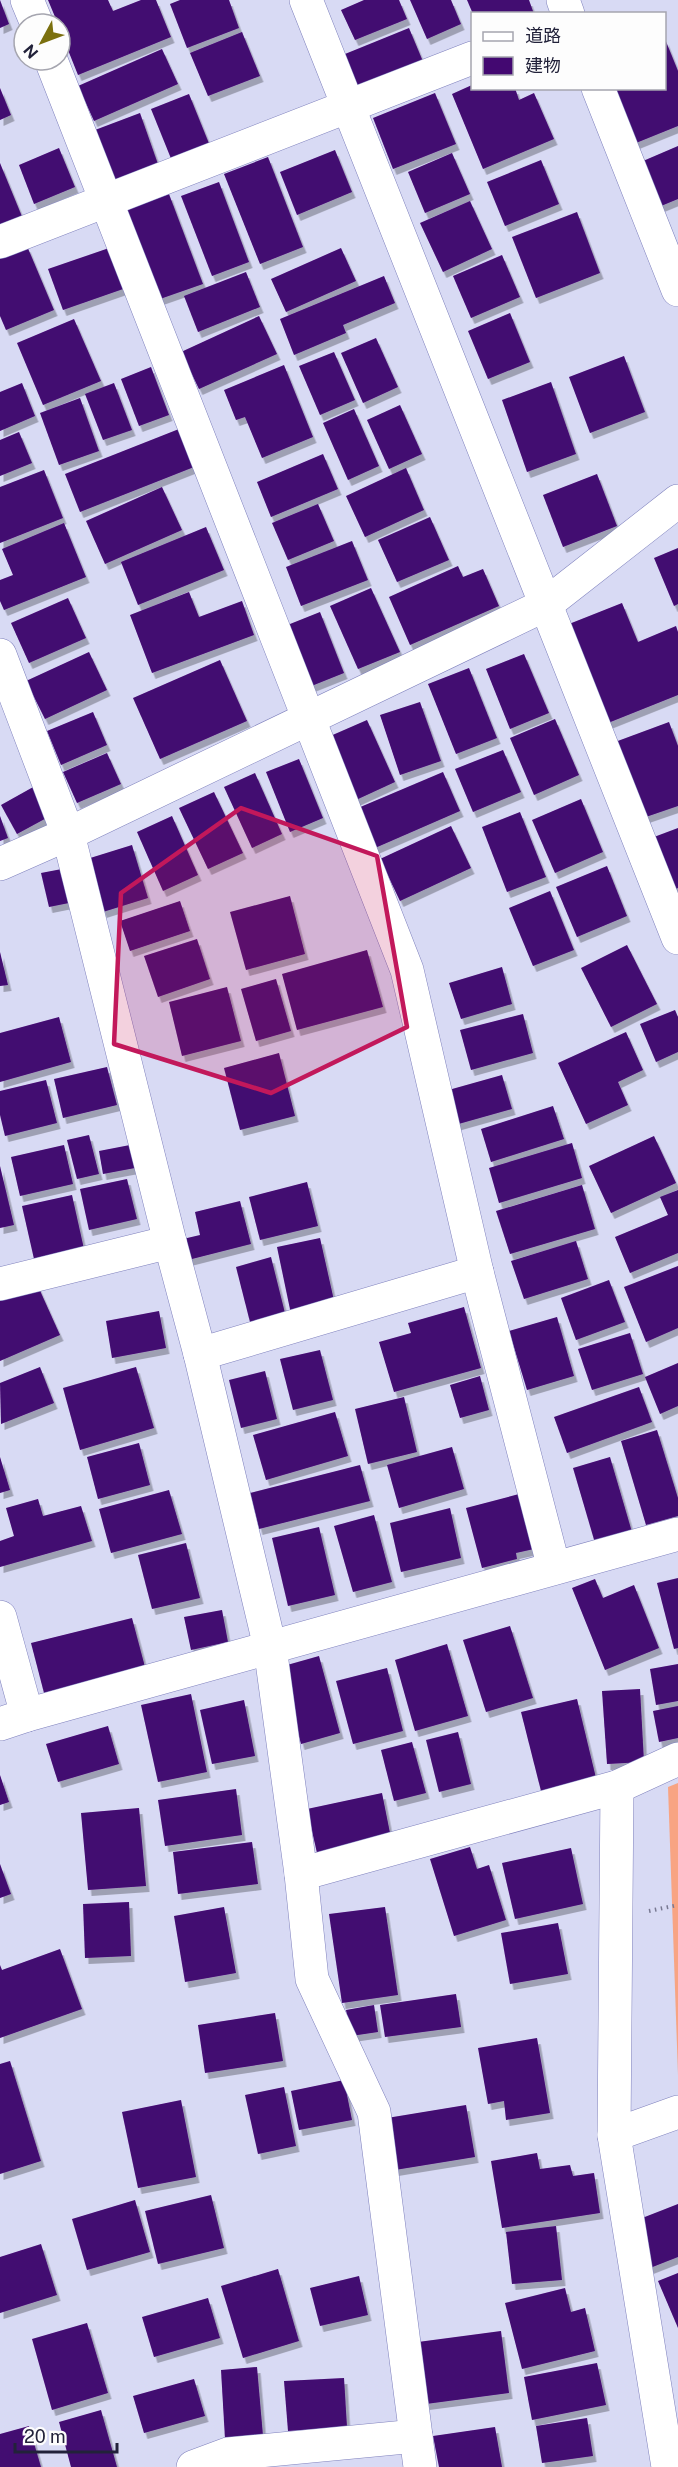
<svg xmlns="http://www.w3.org/2000/svg" width="678" height="2467" font-family="'Public Sans','Noto Sans JP',sans-serif">
<style>
.green{fill:#f8a483}
.building{fill:#430871;filter:url(#shadow)}
.lines{fill:none;stroke-linecap:round;stroke-linejoin:round}
.minor-casing{stroke:#7f81bd;stroke-width:34}
.path{stroke:#787992;stroke-width:4;stroke-dasharray:1.5 4.5;stroke-linecap:butt}
.minor{stroke:#fff;stroke-width:33}
.marked{fill:#c2185b;fill-opacity:0.2;stroke:#c2185b;stroke-width:4.5;stroke-linejoin:round}
</style>
<defs>
<filter id="shadow"><feDropShadow dx="3.5" dy="6" stdDeviation="0" flood-color="#0004"/></filter>
</defs>
<rect width="100%" height="100%" fill="#d8daf4"/>
<path class="green" d="M678 1783V2075L668 1787Z"/>
<g class="building">
<path d="M0 0 9 24 0 28Z"/>
<path d="M48 0H108L113 11 141 0H156L171 37 78 75 60 30V24H58Z"/>
<path d="M180 0H229L239 28 187 48 170 4Z"/>
<path d="M364 0H399L407 19 355 40 341 10Z"/>
<path d="M410 0H451L461 24 427 39Z"/>
<path d="M467 0H529L534 14H473Z"/>
<path d="M409 28 424 64 359 90 345 54Z"/>
<path d="M242 32 260 76 208 96 190 53Z"/>
<path d="M665 39 678 71V126L636 143 613 88H664Z"/>
<path d="M162 49 178 84 94 121 78 86Z"/>
<path d="M472 85V88H515L519 100 534 93 554 139 483 169 452 94Z"/>
<path d="M0 88 11 115 0 120Z"/>
<path d="M435 93 456 144 393 169 373 118Z"/>
<path d="M189 94 210 146 172 161 151 109Z"/>
<path d="M140 113 159 167 114 183 95 130Z"/>
<path d="M678 146V199L661 206 643 161Z"/>
<path d="M59 148 75 187 34 204 19 165Z"/>
<path d="M335 150 352 192 297 215 280 172Z"/>
<path d="M452 153 470 194 425 213 408 172Z"/>
<path d="M268 157 303 247 260 264 224 174Z"/>
<path d="M541 160 559 204 505 226 487 182Z"/>
<path d="M0 163 23 219 0 228Z"/>
<path d="M219 182 249 262 212 276 181 196Z"/>
<path d="M169 194 203 284 160 299 126 210Z"/>
<path d="M470 201 492 249 443 272 420 223Z"/>
<path d="M577 212 600 273 536 298 512 237Z"/>
<path d="M27 246 54 310 6 330 0 316V257Z"/>
<path d="M112 247 126 288 63 310 48 269Z"/>
<path d="M341 248 356 281 286 312 271 279Z"/>
<path d="M502 255 520 297 471 318 453 276Z"/>
<path d="M246 272 260 307 198 332 184 296Z"/>
<path d="M384 276 395 303 343 325 346 333 294 355 280 319Z"/>
<path d="M510 313 530 362 488 379 468 331Z"/>
<path d="M259 316 277 354 199 389 181 352Z"/>
<path d="M74 319 101 381 43 405 17 343Z"/>
<path d="M376 338 398 387 363 403 341 353Z"/>
<path d="M334 352 355 400 320 415 299 366Z"/>
<path d="M624 356 645 412 590 433 569 377Z"/>
<path d="M284 365 313 437 262 458 245 417 236 420 224 390Z"/>
<path d="M151 367 169 415 139 426 121 379Z"/>
<path d="M551 382 576 454 527 472 502 400Z"/>
<path d="M22 383 35 416 0 431V392Z"/>
<path d="M114 383 132 430 103 440 85 394Z"/>
<path d="M80 398 99 451 59 465 40 413Z"/>
<path d="M400 405 422 454 389 469 367 420Z"/>
<path d="M354 409 379 466 348 480 323 423Z"/>
<path d="M179 429 194 467 80 512 65 474Z"/>
<path d="M19 432 32 463 0 476V440Z"/>
<path d="M323 454 338 489 271 517 257 482Z"/>
<path d="M406 468 424 510 365 537 346 496Z"/>
<path d="M44 470 63 518 0 543V487Z"/>
<path d="M597 474 617 526 563 547 543 495Z"/>
<path d="M162 487 182 530 105 564 86 521Z"/>
<path d="M318 504 334 541 288 560 272 523Z"/>
<path d="M430 517 449 560 397 582 378 540Z"/>
<path d="M64 523 86 577 4 610 0 601V580L13 575 2 549Z"/>
<path d="M206 527 224 570 138 605 121 562Z"/>
<path d="M352 541 368 580 301 606 286 567Z"/>
<path d="M678 548V604L674 606 654 558Z"/>
<path d="M458 566 463 577 483 569 499 606 410 645 389 597Z"/>
<path d="M371 588 400 652 358 669 330 606Z"/>
<path d="M189 592 199 617 242 601 254 635 152 673 130 615Z"/>
<path d="M68 598 86 638 29 663 11 623Z"/>
<path d="M622 603 638 642 676 626 678 632V695L608 723 569 624Z"/>
<path d="M320 612 344 673 309 687 285 626Z"/>
<path d="M89 652 107 690 45 719 26 681Z"/>
<path d="M524 654 549 713 510 729 486 669Z"/>
<path d="M220 660 247 721 160 759 133 698Z"/>
<path d="M469 668 497 738 456 754 428 684Z"/>
<path d="M420 702 441 761 400 775 380 715Z"/>
<path d="M93 712 107 745 61 765 47 731Z"/>
<path d="M555 719 579 775 534 795 510 738Z"/>
<path d="M367 720 395 782 356 800 328 737Z"/>
<path d="M669 722 678 746V806L643 818 615 742Z"/>
<path d="M503 750 521 792 473 812 455 769Z"/>
<path d="M107 753 121 784 77 803 63 772Z"/>
<path d="M299 759 323 818 290 832 266 772Z"/>
<path d="M443 772 460 811 375 848 358 808Z"/>
<path d="M255 773 282 834 252 848 224 787Z"/>
<path d="M35 786 52 815 17 834 1 805Z"/>
<path d="M214 792 243 853 208 869 179 808Z"/>
<path d="M581 799 603 852 555 873 532 820Z"/>
<path d="M520 812 546 877 507 892 482 827Z"/>
<path d="M0 816 8 838 0 841Z"/>
<path d="M172 816 198 875 163 891 137 832Z"/>
<path d="M451 826 471 868 400 901 380 859Z"/>
<path d="M678 828V888L673 890 654 837Z"/>
<path d="M132 845 148 898 103 912 87 859Z"/>
<path d="M607 866 627 916 577 937 556 887Z"/>
<path d="M67 868 74 902 49 907 41 873Z"/>
<path d="M550 891 574 950 533 966 509 908Z"/>
<path d="M290 896 305 954 246 970 230 912Z"/>
<path d="M180 901 190 931 130 951 120 921Z"/>
<path d="M197 939 210 979 158 997 144 956Z"/>
<path d="M627 945 657 1004 611 1027 581 968Z"/>
<path d="M367 950 383 1007 297 1030 282 974Z"/>
<path d="M0 952 8 985 0 986Z"/>
<path d="M502 967 512 1004 461 1019 449 983Z"/>
<path d="M276 979 291 1031 256 1041 241 989Z"/>
<path d="M227 987 241 1041 182 1056 169 1002Z"/>
<path d="M675 1010 678 1017V1052L656 1062 640 1024Z"/>
<path d="M523 1014 533 1053 471 1070 460 1030Z"/>
<path d="M59 1017 71 1062 0 1082V1033Z"/>
<path d="M626 1032 643 1070 618 1082 628 1105 586 1124 558 1063Z"/>
<path d="M279 1053 295 1116 240 1130 224 1068Z"/>
<path d="M107 1067 117 1105 63 1118 54 1079Z"/>
<path d="M502 1075 512 1109 455 1125 445 1091Z"/>
<path d="M46 1080 57 1123 5 1136 0 1115V1091Z"/>
<path d="M553 1106 564 1139 491 1162 481 1129Z"/>
<path d="M89 1135 99 1174 77 1179 67 1140Z"/>
<path d="M654 1136 676 1183 611 1213 589 1166Z"/>
<path d="M572 1143 582 1178 499 1203 489 1168Z"/>
<path d="M64 1145 73 1184 20 1196 11 1157Z"/>
<path d="M130 1145 135 1168 103 1174 99 1151Z"/>
<path d="M0 1166 14 1225 0 1228Z"/>
<path d="M127 1179 137 1219 89 1230 80 1189Z"/>
<path d="M307 1182 318 1226 260 1240 249 1197Z"/>
<path d="M582 1185 595 1229 510 1254 496 1211Z"/>
<path d="M678 1190V1253L630 1273 615 1237 668 1215 660 1197Z"/>
<path d="M72 1195 84 1249 34 1259 22 1206Z"/>
<path d="M240 1201 251 1244 188 1260 183 1239 200 1235 195 1212Z"/>
<path d="M320 1238 335 1305 291 1314 277 1247Z"/>
<path d="M576 1241 588 1279 524 1299 511 1261Z"/>
<path d="M271 1257 286 1317 251 1326 236 1267Z"/>
<path d="M678 1266V1328L646 1342 624 1287Z"/>
<path d="M609 1280 625 1322 576 1340 561 1298Z"/>
<path d="M37 1284 60 1335 0 1361V1301Z"/>
<path d="M464 1307 481 1368 394 1392 379 1342 411 1333 408 1323Z"/>
<path d="M159 1311 166 1348 112 1358 106 1321Z"/>
<path d="M557 1317 574 1376 527 1390 509 1331Z"/>
<path d="M630 1333 643 1374 592 1390 578 1349Z"/>
<path d="M320 1350 333 1400 293 1410 280 1359Z"/>
<path d="M678 1363V1406L660 1414 645 1377Z"/>
<path d="M40 1367 54 1403 1 1424 0 1383Z"/>
<path d="M136 1367 154 1428 80 1450 63 1388Z"/>
<path d="M265 1371 277 1419 241 1428 229 1380Z"/>
<path d="M480 1376 489 1410 460 1418 450 1385Z"/>
<path d="M639 1387 652 1422 567 1453 554 1417Z"/>
<path d="M404 1397 417 1452 368 1464 355 1409Z"/>
<path d="M335 1412 348 1456 266 1480 253 1435Z"/>
<path d="M657 1430 678 1498V1516L646 1525 621 1441Z"/>
<path d="M139 1443 150 1485 98 1499 87 1457Z"/>
<path d="M452 1447 464 1489 399 1508 387 1465Z"/>
<path d="M0 1457 10 1490 0 1493Z"/>
<path d="M610 1457 632 1532 595 1543 573 1468Z"/>
<path d="M360 1465 370 1501 259 1529 250 1493Z"/>
<path d="M169 1490 182 1534 111 1553 99 1509Z"/>
<path d="M519 1494 534 1549 516 1553 517 1559 482 1568 466 1508Z"/>
<path d="M38 1499 43 1516 81 1506 92 1541 0 1567V1541L14 1536 6 1508Z"/>
<path d="M450 1508 461 1558 401 1572 390 1523Z"/>
<path d="M374 1515 392 1582 353 1592 334 1526Z"/>
<path d="M319 1527 335 1595 288 1606 272 1538Z"/>
<path d="M186 1543 200 1598 152 1609 138 1555Z"/>
<path d="M678 1578V1648L674 1649 657 1583Z"/>
<path d="M595 1579 603 1598 634 1585 659 1648 605 1670 572 1588Z"/>
<path d="M222 1610 228 1642 191 1650 184 1617Z"/>
<path d="M132 1618 145 1667 44 1693 31 1643Z"/>
<path d="M510 1626 533 1698 486 1712 463 1640Z"/>
<path d="M447 1644 468 1716 415 1731 395 1660Z"/>
<path d="M319 1656 340 1733 301 1744 280 1667Z"/>
<path d="M678 1664V1701L656 1705 650 1669Z"/>
<path d="M387 1668 403 1731 353 1744 336 1681Z"/>
<path d="M640 1689 644 1762 607 1764 602 1691Z"/>
<path d="M191 1694 207 1772 158 1782 141 1705Z"/>
<path d="M577 1699 596 1778 541 1791 521 1712Z"/>
<path d="M244 1700 255 1756 212 1764 200 1710Z"/>
<path d="M678 1706V1738L659 1742 653 1711Z"/>
<path d="M108 1726 119 1764 58 1782 46 1744Z"/>
<path d="M458 1732 471 1784 439 1792 426 1740Z"/>
<path d="M412 1742 426 1793 394 1801 381 1750Z"/>
<path d="M0 1775 9 1802 0 1805Z"/>
<path d="M236 1789 242 1835 165 1846 158 1800Z"/>
<path d="M382 1793 391 1838 317 1853 307 1809Z"/>
<path d="M139 1808 146 1886 88 1890 81 1813Z"/>
<path d="M252 1842 258 1884 178 1894 173 1852Z"/>
<path d="M470 1847 477 1869 489 1865 506 1920 454 1936 430 1859Z"/>
<path d="M571 1848 583 1904 515 1919 502 1863Z"/>
<path d="M0 1864 11 1894 0 1898Z"/>
<path d="M129 1902 131 1956 85 1958 83 1904Z"/>
<path d="M224 1907 236 1973 185 1982 174 1916Z"/>
<path d="M385 1907 398 1995 342 2003 329 1914Z"/>
<path d="M558 1923 568 1974 510 1984 501 1933Z"/>
<path d="M60 1949 82 2009 0 2038V1965L2 1970Z"/>
<path d="M456 1994 461 2027 385 2037 380 2005Z"/>
<path d="M374 2005 378 2032 351 2036 346 2010Z"/>
<path d="M275 2013 283 2061 205 2073 198 2025Z"/>
<path d="M537 2038 550 2113 506 2120 504 2101 488 2104 478 2048Z"/>
<path d="M10 2061 41 2161 0 2174V2064Z"/>
<path d="M344 2080 352 2120 299 2130 291 2091Z"/>
<path d="M284 2087 296 2146 258 2154 245 2095Z"/>
<path d="M181 2100 196 2177 138 2188 122 2112Z"/>
<path d="M466 2105 475 2157 395 2170 387 2118Z"/>
<path d="M537 2153 540 2169 570 2165 573 2176 594 2173 600 2213 502 2228 491 2161Z"/>
<path d="M211 2195 224 2248 158 2264 145 2211Z"/>
<path d="M135 2200 150 2252 87 2270 72 2219Z"/>
<path d="M678 2204V2257L650 2268 632 2222Z"/>
<path d="M556 2226 562 2280 512 2284 506 2232Z"/>
<path d="M41 2244 57 2295 0 2313V2257Z"/>
<path d="M278 2269 299 2341 243 2358 221 2286Z"/>
<path d="M678 2273V2328L658 2281Z"/>
<path d="M359 2276 368 2315 320 2326 310 2288Z"/>
<path d="M565 2288 571 2312 585 2308 595 2351 522 2369 505 2303Z"/>
<path d="M208 2298 220 2338 154 2357 142 2317Z"/>
<path d="M87 2323 108 2393 52 2410 32 2339Z"/>
<path d="M501 2331 509 2393 426 2404 418 2342Z"/>
<path d="M597 2363 606 2405 532 2420 524 2377Z"/>
<path d="M257 2367 263 2436 225 2439 221 2370Z"/>
<path d="M344 2378 347 2427 288 2431 284 2381Z"/>
<path d="M194 2379 205 2416 144 2433 133 2396Z"/>
<path d="M101 2410 117 2467H71L59 2422Z"/>
<path d="M587 2418 593 2456 542 2463 536 2426Z"/>
<path d="M29 2426 41 2467H0V2434Z"/>
<path d="M495 2427 502 2467H439L433 2436Z"/>
</g>
<g class="lines">
<defs>
<g id="minor">
<path d="M27 0 37 24"/>
<path d="M306 0 678 938"/>
<path d="M563 0 568 14"/>
<path d="M51 60 407 970 477 1272 554 1568"/>
<path d="M598 88 678 290"/>
<path d="M0 242 472 58"/>
<path d="M0 655 68 834 170 1242 200 1354 270 1647 301 1874 312 1979 374 2112 420 2467"/>
<path d="M0 864 68 834 545 605 678 501"/>
<path d="M0 1284 170 1242"/>
<path d="M200 1354 477 1272"/>
<path d="M0 1617 27 1715"/>
<path d="M0 1724 27 1715 678 1534"/>
<path d="M617 1787 614 2135 668 2467"/>
<path d="M301 1874 617 1787 678 1759"/>
<path d="M614 2135 678 2112"/>
<path d="M193 2467 228 2454 416 2436"/>
</g>
</defs>
<use href="#minor" class="minor-casing"/>
<path class="path" d="M649 1911 678 1905"/>
<use href="#minor" class="minor"/>
</g>
<path class="marked" d="M241 808 377 856 407 1027 271 1093 114 1044 121 893Z"/>
<rect x="471" y="12" width="195" height="78" fill="#fdfdfd" stroke="#a5a5af" stroke-width="1.5"/>
<rect x="483" y="32" width="30" height="9" fill="#ffffff" stroke="#a5a5af" stroke-width="1.5"/>
<text x="525" y="42" font-size="18" fill="#22223a">道路</text>
<rect x="483" y="57" width="30" height="18" fill="#430871" stroke="#a5a5af" stroke-width="1.5"/>
<text x="525" y="72" font-size="18" fill="#22223a">建物</text>
<g transform="translate(42 42) rotate(229)"><circle r="28" fill="#fdfdfd" stroke="#a5a5af" stroke-width="1.5"/>
<path d="M0-4.5L10 22L0 15L-10 22Z" fill="#7b700f"/>
<text y="-9" font-size="16" font-weight="bold" text-anchor="middle" fill="#22223a">N</text>
</g>
<path d="M15 2443v9h102v-9" fill="none" stroke="#22223a" stroke-width="3"/>
<text x="24" y="2443" font-size="18" fill="#22223a" stroke="#fdfdfd" stroke-width="4.5" paint-order="stroke">20 m</text>
</svg>
